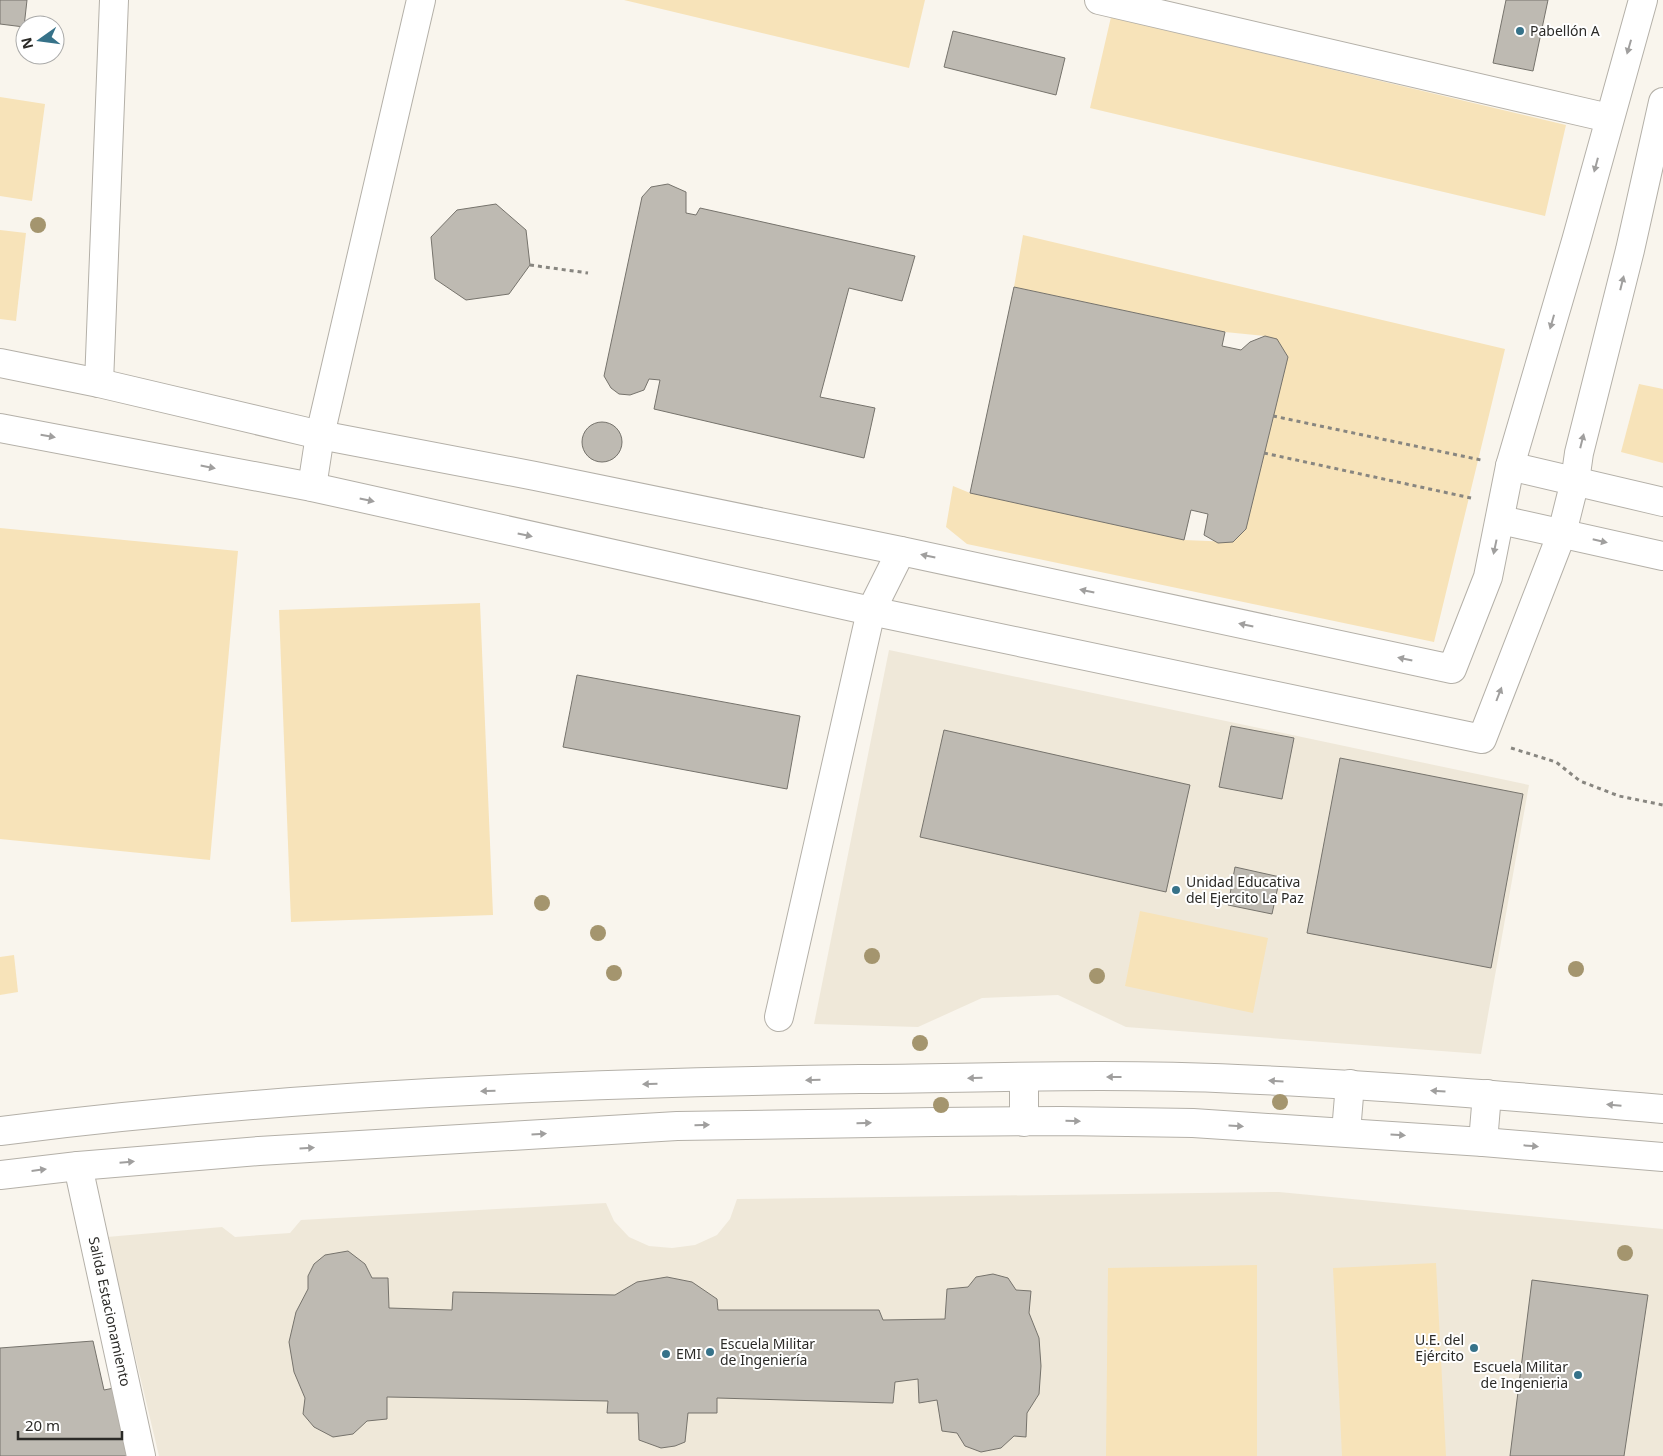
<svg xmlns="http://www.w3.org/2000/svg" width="1663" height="1456" font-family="'Noto Sans',sans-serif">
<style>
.built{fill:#efe8d9}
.green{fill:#f7e3b9}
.building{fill:#bebab2;stroke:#76736c}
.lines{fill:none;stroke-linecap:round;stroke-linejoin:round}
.minor-casing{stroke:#b4b0a8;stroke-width:30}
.major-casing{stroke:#b4b0a8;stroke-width:30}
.path{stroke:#888680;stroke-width:3;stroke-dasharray:4 4;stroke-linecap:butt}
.minor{stroke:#fff;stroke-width:28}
.major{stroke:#fff;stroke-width:28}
.tree{fill:#a4956e}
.oneway{fill:#a09f9e}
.poi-dot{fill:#367289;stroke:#fff;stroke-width:2}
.labels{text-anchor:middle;stroke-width:4;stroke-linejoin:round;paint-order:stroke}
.poi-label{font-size:14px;fill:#2b2a27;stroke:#fff;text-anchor:start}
.street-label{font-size:14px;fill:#2b2a27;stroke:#fff}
</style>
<rect width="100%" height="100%" fill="#f9f5ed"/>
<g class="built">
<path d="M889 650 1529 785 1481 1054 1126 1027 1058 995 982 998 918 1027 814 1024Z"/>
<path d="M1279 1192 1663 1229V1456H159L107 1237 222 1227 235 1237 290 1233 301 1220 606 1203 614 1221 629 1237 649 1246 672 1248 695 1245 717 1235 730 1219 737 1199Z"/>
</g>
<g class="green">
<path d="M624 0H925L909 68Z"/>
<path d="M1111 17 1566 125 1545 216 1090 108Z"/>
<path d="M0 97 45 104 32 201 0 196Z"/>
<path d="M0 230 26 233 16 321 0 319Z"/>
<path d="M1023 235 1505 349 1434 642 967 544 946 527 953 486 970 493 1184 540 1233 542 1246 529 1265 336 1225 332 1014 287Z"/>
<path d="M1639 384 1663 389V463L1621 452Z"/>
<path d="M0 528 238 551 210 860 0 839Z"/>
<path d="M480 603 493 915 291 922 279 610Z"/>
<path d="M1140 911 1268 938 1253 1013 1125 986Z"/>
<path d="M14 955 18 992 0 995V957Z"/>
<path d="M1436 1263 1446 1456H1342L1333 1268Z"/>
<path d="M1257 1265V1456H1106L1108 1268Z"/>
</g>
<g class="building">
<path d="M0 0H27L24 27 0 24Z"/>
<path d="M1506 0H1548L1533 71 1493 63Z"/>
<path d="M953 31 1065 58 1056 95 944 67Z"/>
<path d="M668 184 686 192V213L696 215 700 208 915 256 902 301 849 288 820 397 875 408 864 458 654 409 660 380 649 379 644 390 630 395 619 394 611 388 604 376 642 197 651 187Z"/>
<path d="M496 204 526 230 530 265 509 294 466 300 435 279 431 237 457 210Z"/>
<path d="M1014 287 1225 332 1222 346 1241 350 1250 342 1265 336 1277 339 1288 357 1246 529 1233 542 1218 543 1204 535 1208 514 1191 510 1184 540 970 493Z"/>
<circle cx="602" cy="442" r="20"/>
<path d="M577 675 800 716 787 789 563 747Z"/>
<path d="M1231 726 1294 738 1282 799 1219 787Z"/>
<path d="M944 730 1190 785 1166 892 920 837Z"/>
<path d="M1340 758 1523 794 1491 968 1307 933Z"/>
<path d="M1235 867 1280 877 1272 914 1228 905Z"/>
<path d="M348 1251 365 1264 372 1278H388L389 1308 452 1310 453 1292 615 1295 637 1282 667 1277 692 1282 717 1299 718 1310H879L883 1320 945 1319 947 1289 968 1287 976 1277 993 1274 1008 1278 1016 1290 1031 1291 1029 1313 1039 1338 1041 1366 1039 1394 1027 1413 1026 1437 1014 1436 1001 1448 981 1452 965 1446 957 1433 942 1431 937 1400 919 1403 918 1379 895 1382 893 1403 717 1398V1413H688L685 1442 675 1446 661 1448 639 1440 638 1413H607L608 1401 387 1397V1419L367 1421 353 1434 333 1437 314 1427 303 1414 305 1398 294 1372 289 1342 296 1312 308 1289V1276L314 1264 325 1255Z"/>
<path d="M1532 1280 1648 1295 1624 1456H1510Z"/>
<path d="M93 1341 104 1390 124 1386 138 1456H0V1348Z"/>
</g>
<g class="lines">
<defs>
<g id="minor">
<path d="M1099 0 1609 118"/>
<path d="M0 363 99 383 320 435 535 476 901 551 1452 669 1488 577 1510 466 1576 241 1643 0"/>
<path d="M99 383 114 0"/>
<path d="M0 428 312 487 871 611 1482 739 1562 533 1575 481 1579 453 1630 250 1663 102"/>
<path d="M1510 466 1663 502"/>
<path d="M312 487 320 435 421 0"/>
<path d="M1501 520 1663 556"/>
<path d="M779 1017 871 611 901 551"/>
<path id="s1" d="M78 1166 141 1456"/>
</g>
<g id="major">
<path d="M1024 1077V1122"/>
<path d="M0 1131C285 1095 573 1083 860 1079 986 1078 1112 1073 1237 1079 1379 1085 1521 1097 1663 1109"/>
<path d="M1346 1132 1350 1084"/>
<path d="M1483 1142 1487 1094"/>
<path d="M0 1175 78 1166 259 1151 677 1126 935 1122 1061 1121 1193 1123 1483 1142 1663 1157"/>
</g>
</defs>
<use href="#minor" class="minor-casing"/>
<use href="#major" class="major-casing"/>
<g class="path">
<path d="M530 265 588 273"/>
<path d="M1273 416 1481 460"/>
<path d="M1264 453 1471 498"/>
<path d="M1511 748 1556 762 1580 781 1619 796 1663 805"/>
</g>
<use href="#minor" class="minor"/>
<use href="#major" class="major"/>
</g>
<g class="tree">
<circle cx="38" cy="225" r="8"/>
<circle cx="542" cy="903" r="8"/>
<circle cx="598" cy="933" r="8"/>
<circle cx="872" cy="956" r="8"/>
<circle cx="1576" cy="969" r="8"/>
<circle cx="614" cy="973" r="8"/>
<circle cx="1097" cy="976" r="8"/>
<circle cx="920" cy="1043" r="8"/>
<circle cx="1280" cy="1102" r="8"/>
<circle cx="941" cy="1105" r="8"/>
<circle cx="1625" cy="1253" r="8"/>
</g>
<defs><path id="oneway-solid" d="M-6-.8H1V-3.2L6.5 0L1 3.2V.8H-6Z" transform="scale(1.25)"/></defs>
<g class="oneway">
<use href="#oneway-solid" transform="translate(1629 47) rotate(106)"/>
<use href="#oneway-solid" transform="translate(1596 165) rotate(105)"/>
<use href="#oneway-solid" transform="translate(1622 283) rotate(-76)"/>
<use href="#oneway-solid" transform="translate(1552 322) rotate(106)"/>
<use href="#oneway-solid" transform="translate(48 436) rotate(10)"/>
<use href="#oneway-solid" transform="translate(1582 441) rotate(-76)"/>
<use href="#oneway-solid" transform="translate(208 467) rotate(11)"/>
<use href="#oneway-solid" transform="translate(367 500) rotate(12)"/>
<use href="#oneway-solid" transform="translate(525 535) rotate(12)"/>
<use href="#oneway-solid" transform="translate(1600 541) rotate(13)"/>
<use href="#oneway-solid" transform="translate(1495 547) rotate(102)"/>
<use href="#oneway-solid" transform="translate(928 556) rotate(-168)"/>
<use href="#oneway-solid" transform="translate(1087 591) rotate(-168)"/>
<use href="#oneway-solid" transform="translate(1246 625) rotate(-168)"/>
<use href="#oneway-solid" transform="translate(1405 659) rotate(-168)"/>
<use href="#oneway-solid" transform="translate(1499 694) rotate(-69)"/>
<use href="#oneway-solid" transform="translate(1114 1077) rotate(-180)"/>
<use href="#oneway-solid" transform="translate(975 1078) rotate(179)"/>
<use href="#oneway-solid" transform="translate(813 1080) rotate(179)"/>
<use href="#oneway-solid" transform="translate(1276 1081) rotate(-177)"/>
<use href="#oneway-solid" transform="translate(650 1084) rotate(178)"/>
<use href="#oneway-solid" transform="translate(488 1091) rotate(178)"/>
<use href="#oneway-solid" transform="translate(1438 1091) rotate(-176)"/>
<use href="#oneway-solid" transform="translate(1614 1105) rotate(-175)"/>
<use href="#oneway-solid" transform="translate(1073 1121) rotate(1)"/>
<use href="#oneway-solid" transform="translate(864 1123) rotate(-1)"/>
<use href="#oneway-solid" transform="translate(702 1125) rotate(-1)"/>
<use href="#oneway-solid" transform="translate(1236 1126) rotate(3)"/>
<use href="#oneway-solid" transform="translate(539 1134) rotate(-4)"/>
<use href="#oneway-solid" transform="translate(1398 1135) rotate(4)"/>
<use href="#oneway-solid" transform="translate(1531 1146) rotate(5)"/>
<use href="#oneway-solid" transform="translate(307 1148) rotate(-4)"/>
<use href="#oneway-solid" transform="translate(127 1162) rotate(-5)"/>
<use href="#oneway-solid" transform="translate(39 1170) rotate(-7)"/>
</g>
<g class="poi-dot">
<circle cx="1520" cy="31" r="5"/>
<circle cx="1176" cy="890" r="5"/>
<circle cx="1474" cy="1348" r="5"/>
<circle cx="710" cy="1352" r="5"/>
<circle cx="666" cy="1354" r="5"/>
<circle cx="1578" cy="1375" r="5"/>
</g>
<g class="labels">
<g class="poi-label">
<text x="1530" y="36">Pabellón A</text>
<text x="1186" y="887">Unidad Educativa<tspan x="1186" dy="16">del Ejercito La Paz</tspan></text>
<text x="1464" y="1345" text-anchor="end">U.E. del<tspan x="1464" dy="16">Ejército</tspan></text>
<text x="720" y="1349">Escuela Militar<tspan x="720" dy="16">de Ingeniería</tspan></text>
<text x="676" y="1359">EMI</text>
<text x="1568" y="1372" text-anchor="end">Escuela Militar<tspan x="1568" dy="16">de Ingenieria</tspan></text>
</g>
<g class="street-label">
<text dy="5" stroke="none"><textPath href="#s1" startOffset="149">Salida Estacionamiento</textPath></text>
</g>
</g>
<g transform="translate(40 40) rotate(256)"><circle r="24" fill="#ffffff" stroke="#aaaaa9"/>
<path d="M0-4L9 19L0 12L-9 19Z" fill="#367289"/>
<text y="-8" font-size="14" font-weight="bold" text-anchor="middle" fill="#2b2a27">N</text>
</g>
<path d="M18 1431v8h104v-8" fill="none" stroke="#2b2a27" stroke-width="2.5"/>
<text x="25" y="1431" font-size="15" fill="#2b2a27" stroke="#ffffff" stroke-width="4" paint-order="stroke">20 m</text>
</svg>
